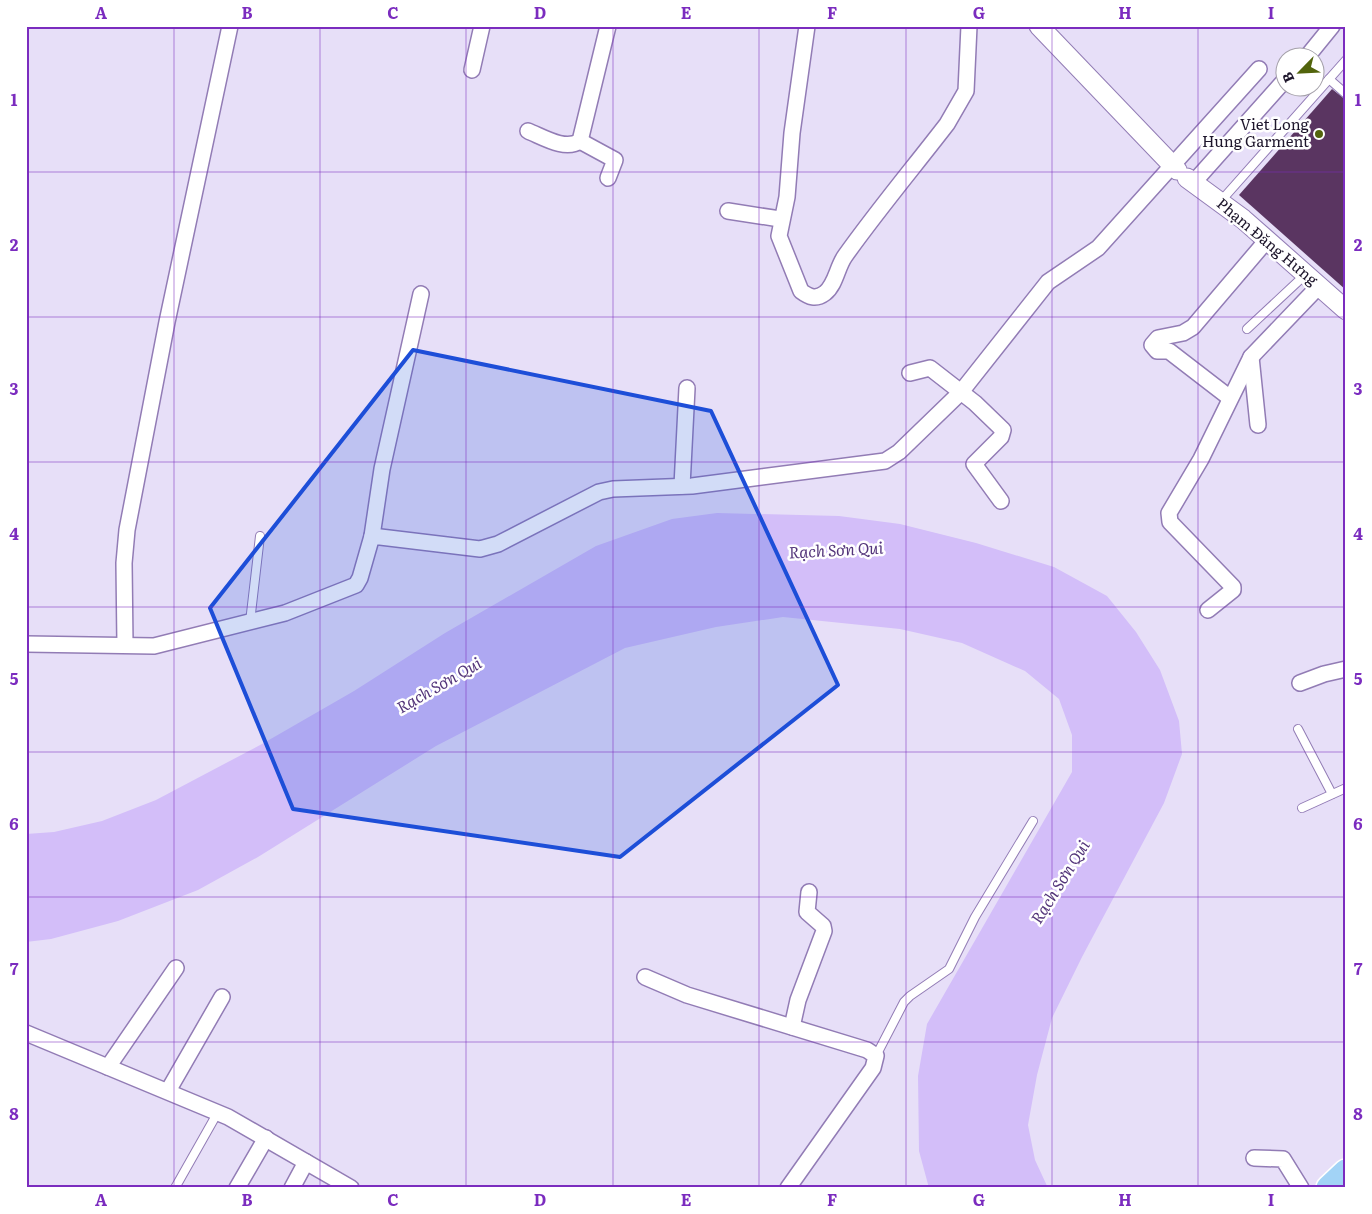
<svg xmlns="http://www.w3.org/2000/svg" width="1372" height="1214" font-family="Literata,serif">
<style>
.water{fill:#d3bef9}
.building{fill:#5a3561}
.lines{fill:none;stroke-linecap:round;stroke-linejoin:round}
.service-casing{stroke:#927cb5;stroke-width:10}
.minor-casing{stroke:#927cb5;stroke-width:18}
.tertiary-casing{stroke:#927cb5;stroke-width:21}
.trunk-casing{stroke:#fff;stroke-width:28}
.service{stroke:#fff;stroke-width:8}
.minor{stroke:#fff;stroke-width:15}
.tertiary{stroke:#fff;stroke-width:19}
.trunk{stroke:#a2d3f6;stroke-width:25}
.marked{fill:#1d4ed8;fill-opacity:0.2;stroke:#1d4ed8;stroke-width:4;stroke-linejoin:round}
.grid{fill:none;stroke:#7b2cbf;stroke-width:1;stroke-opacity:0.55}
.poi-dot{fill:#52640c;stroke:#fff;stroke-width:2}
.labels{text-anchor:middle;stroke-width:5;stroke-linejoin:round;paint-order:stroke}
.poi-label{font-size:15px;fill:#1d152b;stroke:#fff;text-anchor:end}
.street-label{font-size:15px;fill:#1d152b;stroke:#fff}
.water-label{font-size:16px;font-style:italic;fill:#54367b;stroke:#fff}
.neatline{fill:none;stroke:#7b2cbf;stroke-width:2}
.grid-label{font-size:16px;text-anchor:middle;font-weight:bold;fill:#7b2cbf}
</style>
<rect width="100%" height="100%" fill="#e7dff8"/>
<path class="water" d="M717 513 839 516 900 524 976 543 1054 567 1107 596 1136 632 1160 670 1179 721 1182 754 1164 803 1082 957 1052 1018 1037 1075 1028 1125 1035 1160 1048 1188H929L919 1151 918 1076 927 1024 1072 772V735L1059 699 1025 671 962 643 900 629 783 617 716 627 625 648 436 746 258 857 198 890 118 921 51 939 26 942V834L54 832 102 821 156 800 262 744 354 691 445 633 596 546 672 519Z"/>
<path class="building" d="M1332 89 1346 100V290L1239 195Z"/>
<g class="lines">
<defs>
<g id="service">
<path d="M1329 79 1346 94"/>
<path d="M1220 202 1346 60"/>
<path d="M1247 329 1306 274"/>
<path d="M250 622 260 536"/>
<path d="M1298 729 1332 794"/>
<path d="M1302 808 1346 788"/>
<path d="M876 1056 904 1002 910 996 949 969 975 917 1033 821"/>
<path d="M175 1188 218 1112"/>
</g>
<g id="minor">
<path d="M807 26 792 133 787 197 779 236 801 291C809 297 816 300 825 293 836 284 837 267 845 256 877 211 913 168 947 124L966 91 969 26"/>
<path d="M1306 58 1332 26"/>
<path d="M472 70 482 26"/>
<path d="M528 131C543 137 565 151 580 141L608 26"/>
<path d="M580 141 615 160 608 178"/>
<path d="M1194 182 1284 81"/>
<path d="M728 211 780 219"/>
<path d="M1251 357 1258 425"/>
<path d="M910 373 930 368 975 403 1003 430 1001 437 974 464 1001 501"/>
<path d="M1230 398 1169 351H1157L1152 345 1158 338 1183 333 1193 327 1267 240"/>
<path d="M682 486 687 388"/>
<path d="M372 536 382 469 421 294"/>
<path d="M1208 610 1233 590V587L1170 522 1169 513 1201 459 1251 357 1319 286"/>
<path d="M26 644 154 646 285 613 356 585 360 578 372 536 480 549 498 544 599 492 613 489 692 486 885 461 899 452 961 392 1048 282 1098 248 1259 69"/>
<path d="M125 645 124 563 127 530 167 322 230 26"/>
<path d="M1300 683 1324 674 1346 669"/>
<path d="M645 977 687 995 867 1050 876 1056 873 1068 788 1188"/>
<path d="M792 1027 798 1000 824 931 823 926 807 912 809 892"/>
<path d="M26 1033 228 1117 351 1188"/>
<path d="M108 1067 176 968"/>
<path d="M168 1091 222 997"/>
<path d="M1254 1158 1283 1159 1301 1188"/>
<path d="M237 1188 266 1138"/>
<path d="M292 1188 306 1162"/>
</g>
<g id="tertiary">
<path d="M1039 26 1177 170"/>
<path d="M1187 178 1243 219 1346 310"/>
</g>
<path id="trunk" d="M1329 1188 1346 1172"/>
</defs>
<use href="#service" class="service-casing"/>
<use href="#minor" class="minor-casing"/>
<use href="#tertiary" class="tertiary-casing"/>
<use href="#trunk" class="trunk-casing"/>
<use href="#service" class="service"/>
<use href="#minor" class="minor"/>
<use href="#tertiary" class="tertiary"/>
<use href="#trunk" class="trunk"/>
</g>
<path class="marked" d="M413 350 711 411 838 685 620 857 293 809 210 608Z"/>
<path class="grid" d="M174 26V1188M320 26V1188M466 26V1188M613 26V1188M759 26V1188M906 26V1188M1052 26V1188M1198 26V1188M26 172H1346M26 317H1346M26 462H1346M26 607H1346M26 752H1346M26 897H1346M26 1042H1346"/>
<circle class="poi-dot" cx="1319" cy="134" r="5"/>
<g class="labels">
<g class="poi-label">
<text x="1309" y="130">Viet Long<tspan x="1309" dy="17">Hung Garment</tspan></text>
</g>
<g class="street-label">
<text transform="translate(1267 242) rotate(40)" y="5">Phạm Đăng Hưng</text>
</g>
<g class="water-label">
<text transform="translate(836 550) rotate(-3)" y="6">Rạch Sơn Qui</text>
<text transform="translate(439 685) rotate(-30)" y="6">Rạch Sơn Qui</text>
<text transform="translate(1060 882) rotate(-58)" y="6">Rạch Sơn Qui</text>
</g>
</g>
<rect width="1372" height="1214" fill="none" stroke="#ffffff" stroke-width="55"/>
<g transform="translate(1300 72) rotate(246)"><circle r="24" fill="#ffffff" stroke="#a5a1aa"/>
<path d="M0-4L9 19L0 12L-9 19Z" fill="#52640c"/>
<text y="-8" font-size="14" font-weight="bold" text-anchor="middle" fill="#1d152b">B</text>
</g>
<rect x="28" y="28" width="1316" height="1158" class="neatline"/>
<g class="grid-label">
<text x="101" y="19">A</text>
<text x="247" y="19">B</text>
<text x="393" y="19">C</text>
<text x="540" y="19">D</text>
<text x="686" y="19">E</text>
<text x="832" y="19">F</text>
<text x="979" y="19">G</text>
<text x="1125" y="19">H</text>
<text x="1271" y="19">I</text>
<text x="14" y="106">1</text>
<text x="1358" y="106">1</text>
<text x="14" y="251">2</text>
<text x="1358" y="251">2</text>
<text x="14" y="395">3</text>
<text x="1358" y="395">3</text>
<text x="14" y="540">4</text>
<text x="1358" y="540">4</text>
<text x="14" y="685">5</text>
<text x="1358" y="685">5</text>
<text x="14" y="830">6</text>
<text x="1358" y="830">6</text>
<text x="14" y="975">7</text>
<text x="1358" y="975">7</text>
<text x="14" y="1120">8</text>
<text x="1358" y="1120">8</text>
<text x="101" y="1206">A</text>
<text x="247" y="1206">B</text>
<text x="393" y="1206">C</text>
<text x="540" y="1206">D</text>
<text x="686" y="1206">E</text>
<text x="832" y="1206">F</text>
<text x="979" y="1206">G</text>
<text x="1125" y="1206">H</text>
<text x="1271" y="1206">I</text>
</g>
</svg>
